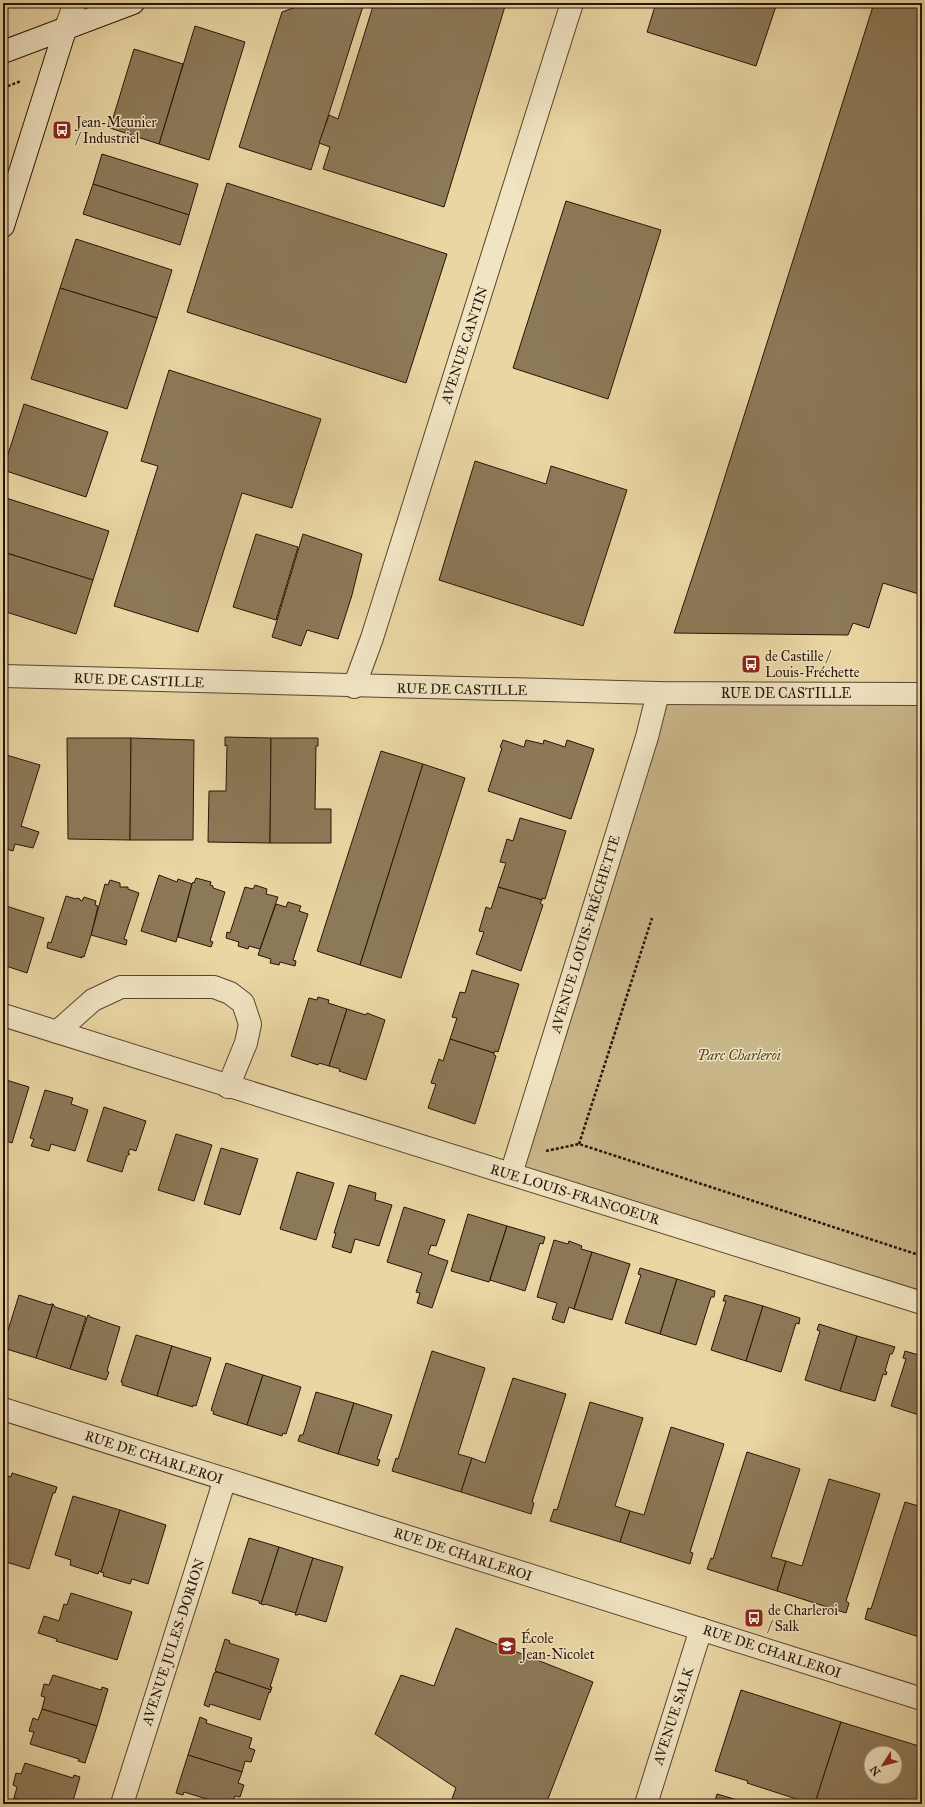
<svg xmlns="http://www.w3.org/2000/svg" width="925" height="1807" font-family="'IM FELL Great Primer',serif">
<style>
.green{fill:#c8b588;stroke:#786448}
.building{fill:#8c7958;stroke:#271407;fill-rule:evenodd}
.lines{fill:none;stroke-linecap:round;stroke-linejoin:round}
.street-casing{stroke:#58442e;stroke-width:24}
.secondary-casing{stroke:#271407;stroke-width:24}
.path{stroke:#271407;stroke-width:2.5;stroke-dasharray:3 2;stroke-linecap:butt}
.street{stroke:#f1e4c3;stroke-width:22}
.secondary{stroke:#f1e4c3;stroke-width:22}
.labels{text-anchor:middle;stroke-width:3;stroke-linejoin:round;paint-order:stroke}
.poi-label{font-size:14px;fill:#271407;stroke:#f1e4c3;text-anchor:start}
.street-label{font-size:14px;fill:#271407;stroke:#f1e4c3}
.park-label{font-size:14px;font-style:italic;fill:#57442e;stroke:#f1e4c3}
</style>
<rect width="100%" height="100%" fill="#e9d6a3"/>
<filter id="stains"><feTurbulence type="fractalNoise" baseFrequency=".005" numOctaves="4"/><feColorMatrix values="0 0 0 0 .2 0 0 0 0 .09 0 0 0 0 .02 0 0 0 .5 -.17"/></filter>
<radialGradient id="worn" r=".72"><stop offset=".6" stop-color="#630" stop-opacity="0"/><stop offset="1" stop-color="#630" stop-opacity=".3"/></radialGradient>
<path class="green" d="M922 688V1303L531 1181 516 1156 658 693Z"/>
<g class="building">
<path d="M307 3H364L311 170 239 147 282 12Z"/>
<path d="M374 3H506L444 207 323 169 330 147 319 143 329 115 338 119Z"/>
<path d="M656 3H777L756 66 647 32Z"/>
<path d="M874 3H922V595L883 583 869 628 853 623 848 635 674 633 709 527Z"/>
<path d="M195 26 245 42 209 160 159 144Z"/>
<path d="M134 49 183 64 159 144 110 128Z"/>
<path d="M102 154 198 184 189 215 93 184Z"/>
<path d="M227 183 447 254 406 383 187 312Z"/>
<path d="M93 184 189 215 180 245 83 214Z"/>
<path d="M566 201 661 230 608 399 513 368Z"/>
<path d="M76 239 172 270 157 318 60 288Z"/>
<path d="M60 288 157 318 127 409 31 379Z"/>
<path d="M169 370 321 419 292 508 242 493 198 632 114 606 158 466 141 461Z"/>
<path d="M24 404 108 432 86 497 3 470Z"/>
<path d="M475 461 546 484 551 466 627 490 583 626 439 580Z"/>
<path d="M3 497 109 531 93 580 3 552Z"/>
<path d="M256 534 298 547 276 620 233 607Z"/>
<path d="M303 534 362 554 352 595 338 639 307 630 301 646 272 637Z"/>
<path d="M3 552 93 580 76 634 3 611Z"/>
<path d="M225 737 271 738 270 843 208 842 209 791H226L227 745 225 746Z"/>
<path d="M67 738H131L130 840 68 839Z"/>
<path d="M131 738 194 740 193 840H130Z"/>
<path d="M271 738H318V746H316L315 809H331V843H270Z"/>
<path d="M503 740 524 747 526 740 543 744 544 740 565 747 567 740 594 749 571 819 488 791 502 748 500 747Z"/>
<path d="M381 751 423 764 360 965 317 951Z"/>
<path d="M3 754 40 765 21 826 39 832 33 848 15 844 13 851 3 848Z"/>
<path d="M423 764 465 778 401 978 360 965Z"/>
<path d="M520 818 566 831 545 899 542 898V900L498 887 506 863 500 862 507 839 513 841Z"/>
<path d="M159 875 177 882 178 879 192 884 176 942 141 931Z"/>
<path d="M196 878 211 882 210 885 213 886V888L225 892 210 941 213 942 211 947 178 937 192 884 193 882 194 883Z"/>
<path d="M110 880 120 883V887H128V889L139 893 124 939 127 940 126 945 91 935 105 884 108 885Z"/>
<path d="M255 885 267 889 266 894 278 897 260 949 249 946 248 949 238 946 239 942 226 938 227 932 230 933 245 887 253 889Z"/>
<path d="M498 887 542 900 540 903 543 905 521 971 476 954 484 932 479 931 486 907 491 909Z"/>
<path d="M66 896 76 899 77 898 80 899V900L82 901 84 897 96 901 95 905 98 906 91 935 84 957 82 956V958L47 948 48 942 51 943Z"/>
<path d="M288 902 301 906 299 911 308 914 293 960 296 961 295 966 280 962 279 965 270 963 271 959 258 955 276 904 286 907Z"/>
<path d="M3 905 44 918 27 973 3 965Z"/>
<path d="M472 970 519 984 498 1052 495 1051 494 1053 450 1039 457 1018 452 1017 460 992 465 993Z"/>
<path d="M318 997 329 1000 328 1003 347 1009 329 1066 319 1063 318 1065 291 1056 309 998 317 1000Z"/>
<path d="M347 1009 366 1015 367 1013 385 1020 366 1080 339 1071 340 1069 329 1066Z"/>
<path d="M450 1039 494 1053V1055L496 1056 475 1124 428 1108 436 1084 431 1083 439 1059 443 1061Z"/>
<path d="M3 1079 29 1087 12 1143 3 1140Z"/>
<path d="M45 1090 73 1098 71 1104 88 1110 75 1151 51 1144 49 1151 31 1146 34 1139 30 1138Z"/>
<path d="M104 1107 146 1121 136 1151 130 1149 128 1153 130 1154 127 1156 122 1172 87 1161Z"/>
<path d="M176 1134 212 1145 194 1201 158 1190Z"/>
<path d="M221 1148 258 1159 240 1215 204 1204Z"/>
<path d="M297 1172 334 1183 316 1240 280 1229Z"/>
<path d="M349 1185 376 1193 375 1200 392 1205 379 1246 355 1239 351 1253 332 1247 336 1233H334Z"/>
<path d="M404 1207 445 1220 436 1246 431 1245 428 1254 448 1261 432 1308 417 1303 420 1293 416 1292 422 1273 387 1262Z"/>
<path d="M468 1214 507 1226 489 1282 451 1271Z"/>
<path d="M507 1226 545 1237 543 1244 540 1243 525 1291 490 1280Z"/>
<path d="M554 1240 568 1244 569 1241 582 1246 581 1249 592 1252 574 1309 569 1307 564 1323 552 1319 557 1303 537 1297Z"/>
<path d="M592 1252 630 1264 612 1320 574 1309Z"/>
<path d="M640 1268 677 1279 660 1334 625 1323 641 1275 638 1274Z"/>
<path d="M677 1279 715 1291 714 1297H711L696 1345 660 1334Z"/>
<path d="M19 1295 50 1305 51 1304H53L36 1358 3 1348V1339L5 1340Z"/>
<path d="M725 1295 763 1306 746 1361 711 1350 726 1301H723Z"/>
<path d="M53 1304 55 1307 86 1317 70 1369 36 1358Z"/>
<path d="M763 1306 800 1318 799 1324 796 1323 781 1372 746 1361Z"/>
<path d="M88 1315 90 1316V1317L120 1327 107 1371 109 1372 106 1380 70 1369Z"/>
<path d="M819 1324 857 1336 840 1391 805 1380 820 1331 817 1330Z"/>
<path d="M136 1335 172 1346 157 1396 122 1385 123 1383 121 1382Z"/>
<path d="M857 1336 895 1347 892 1354H890L885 1371 887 1372 886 1375 883 1374 875 1401 840 1391Z"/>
<path d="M172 1346 211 1358 196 1406 193 1405V1407L157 1396Z"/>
<path d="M432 1351 485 1368 458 1454 472 1458 461 1492 392 1471 396 1458 398 1459Z"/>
<path d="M905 1351 922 1356V1416L891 1406 906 1359 903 1358Z"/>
<path d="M226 1363 263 1375 247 1425 213 1414 214 1412 211 1410Z"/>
<path d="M263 1375 301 1387 286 1434 283 1433 282 1436 247 1425Z"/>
<path d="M513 1378 566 1394 532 1502 534 1503 531 1514 461 1492 472 1458 485 1463Z"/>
<path d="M316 1392 354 1403 338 1454 298 1441 300 1435H303Z"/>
<path d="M590 1402 643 1418 615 1506 630 1511 620 1542 550 1521 554 1509 557 1510Z"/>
<path d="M354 1403 392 1415 377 1459 380 1460 378 1466 338 1454Z"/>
<path d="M671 1427 724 1444 690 1552 693 1553 690 1564 620 1542 630 1511 644 1515Z"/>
<path d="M747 1452 800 1469 771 1557 786 1561 777 1591 707 1569 711 1558 713 1559Z"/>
<path d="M3 1470 7 1472 6 1475 8 1476 3 1493Z"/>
<path d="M12 1473 57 1487 55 1493H53L29 1569 3 1561V1493L8 1476 11 1477Z"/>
<path d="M829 1479 880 1494 846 1601 849 1603 846 1613 777 1591 786 1561 802 1566Z"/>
<path d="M73 1496 120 1510 101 1572 99 1571 98 1574 70 1565 71 1560 55 1555Z"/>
<path d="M905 1502 922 1507V1638L865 1619 868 1608 871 1609Z"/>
<path d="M120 1510 166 1525 148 1584 132 1579 130 1584 103 1576 104 1573 101 1572Z"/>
<path d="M249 1538 279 1547 261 1604 259 1603V1601L232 1593Z"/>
<path d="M279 1547 313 1558 296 1613 265 1604 264 1605 261 1604Z"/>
<path d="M313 1558 343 1567 326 1622 299 1614 298 1615H295Z"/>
<path d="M71 1593 132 1612 117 1660 56 1641 57 1639 38 1633 44 1616 59 1621 64 1604 67 1605Z"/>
<path d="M456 1628 593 1682 546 1804H450L456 1788 375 1734 401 1675 434 1686Z"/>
<path d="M225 1639 230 1641 229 1643 279 1659 270 1687H272L271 1690 215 1671Z"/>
<path d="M217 1672 271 1690 270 1693 269 1692 260 1720 210 1704 209 1707 204 1705 214 1673Z"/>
<path d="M53 1675 101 1690 102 1687 108 1689 97 1726 42 1709 45 1697 41 1696 44 1684 49 1685Z"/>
<path d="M741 1690 841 1722 816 1800 814 1799 812 1804 747 1783 748 1781 715 1771Z"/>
<path d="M42 1709 97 1726 85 1763 78 1761 79 1759 30 1744 34 1732 29 1731 33 1718 38 1720Z"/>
<path d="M200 1717 207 1720 206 1723 252 1738 249 1748 255 1750 251 1762 245 1761 242 1772 188 1755Z"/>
<path d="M841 1722 922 1747V1804H818V1801L816 1800ZM871 1753H895V1777H871Z"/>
<path d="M188 1755 242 1772 238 1783 244 1785 240 1797 235 1796 232 1804H223L184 1792 183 1795 176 1793Z"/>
<path d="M25 1763 73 1778 74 1775 80 1777 72 1804H33L14 1798 17 1787 13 1785 16 1773 21 1774Z"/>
<path d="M717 1794 751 1804H714Z"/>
<path d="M14 1798 33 1804H12Z"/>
</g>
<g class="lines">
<defs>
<g id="street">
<path d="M65 30 75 3"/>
<path d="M3 676 658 693 922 694"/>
<path d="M354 687 372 638 572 3"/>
<path d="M3 1015 922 1303"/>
<path d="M57 1032 93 1000 121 987H214L230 993 243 1003 250 1024 246 1043 228 1087"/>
<path d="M511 1174 647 737 658 693"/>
<path d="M3 1409 922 1699"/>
<path d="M122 1804 225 1479"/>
<path d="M646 1804 701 1629"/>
</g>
<g id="secondary">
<path d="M3 52 133 3"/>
<path d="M3 226 65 30"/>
</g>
</defs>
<use href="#street" class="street-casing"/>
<use href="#secondary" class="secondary-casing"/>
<g class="path">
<path d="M3 88 21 81"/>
<path d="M579 1144 652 918"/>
<path d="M546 1151 579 1144 922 1256"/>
</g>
<use href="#street" class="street"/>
<use href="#secondary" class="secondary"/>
</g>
<defs>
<symbol id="bus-square" viewBox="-11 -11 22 22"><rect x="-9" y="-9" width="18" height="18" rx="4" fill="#8f2418" stroke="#f1e4c3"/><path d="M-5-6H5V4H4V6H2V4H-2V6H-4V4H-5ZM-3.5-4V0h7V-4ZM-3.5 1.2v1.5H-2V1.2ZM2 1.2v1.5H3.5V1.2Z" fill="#fff"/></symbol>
<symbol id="school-square" viewBox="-11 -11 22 22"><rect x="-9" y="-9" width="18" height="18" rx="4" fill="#8f2418" stroke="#f1e4c3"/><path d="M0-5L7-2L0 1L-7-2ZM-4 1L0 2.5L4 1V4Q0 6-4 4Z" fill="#fff"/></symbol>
</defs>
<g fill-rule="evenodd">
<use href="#bus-square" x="51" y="119" width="22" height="22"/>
<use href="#bus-square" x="740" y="653" width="22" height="22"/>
<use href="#bus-square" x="743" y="1607" width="22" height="22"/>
<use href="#school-square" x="496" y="1635" width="22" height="22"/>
</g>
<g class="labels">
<g class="poi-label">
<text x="76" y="127">Jean-Meunier<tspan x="76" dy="16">/ Industriel</tspan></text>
<text x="765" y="661">de Castille /<tspan x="765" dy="16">Louis-Fréchette</tspan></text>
<text x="768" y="1615">de Charleroi<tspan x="768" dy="16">/ Salk</tspan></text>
<text x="521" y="1643">École<tspan x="521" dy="16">Jean-Nicolet</tspan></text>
</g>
<g class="street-label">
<text transform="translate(464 345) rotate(-72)" y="5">AVENUE CANTIN</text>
<text transform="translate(139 680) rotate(2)" y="5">RUE DE CASTILLE</text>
<text transform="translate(462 689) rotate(1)" y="5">RUE DE CASTILLE</text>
<text x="786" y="698">RUE DE CASTILLE</text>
<text transform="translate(585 934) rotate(-73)" y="5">AVENUE LOUIS-FRÉCHETTE</text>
<text transform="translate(575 1194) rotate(17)" y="5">RUE LOUIS-FRANCOEUR</text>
<text transform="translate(154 1457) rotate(18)" y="5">RUE DE CHARLEROI</text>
<text transform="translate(463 1554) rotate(18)" y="5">RUE DE CHARLEROI</text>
<text transform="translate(173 1642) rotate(-72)" y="5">AVENUE JULES-DORION</text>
<text transform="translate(772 1651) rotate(18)" y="5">RUE DE CHARLEROI</text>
<text transform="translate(673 1716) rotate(-72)" y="5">AVENUE SALK</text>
</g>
<g class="park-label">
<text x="739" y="1060">Parc Charleroi</text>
</g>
</g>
<rect width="925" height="1807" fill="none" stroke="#e9d6a3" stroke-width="16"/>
<rect x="4" y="4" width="917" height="1799" fill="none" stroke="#271407" stroke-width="2"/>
<rect x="8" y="8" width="909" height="1791" fill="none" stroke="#271407"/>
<g transform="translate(883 1765) rotate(234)"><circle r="19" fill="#f1e4c3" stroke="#a09178"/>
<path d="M0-3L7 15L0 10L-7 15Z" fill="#8f2418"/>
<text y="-6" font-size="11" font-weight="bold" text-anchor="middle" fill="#271407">N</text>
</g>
<rect width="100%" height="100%" filter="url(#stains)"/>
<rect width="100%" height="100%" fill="url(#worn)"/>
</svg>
